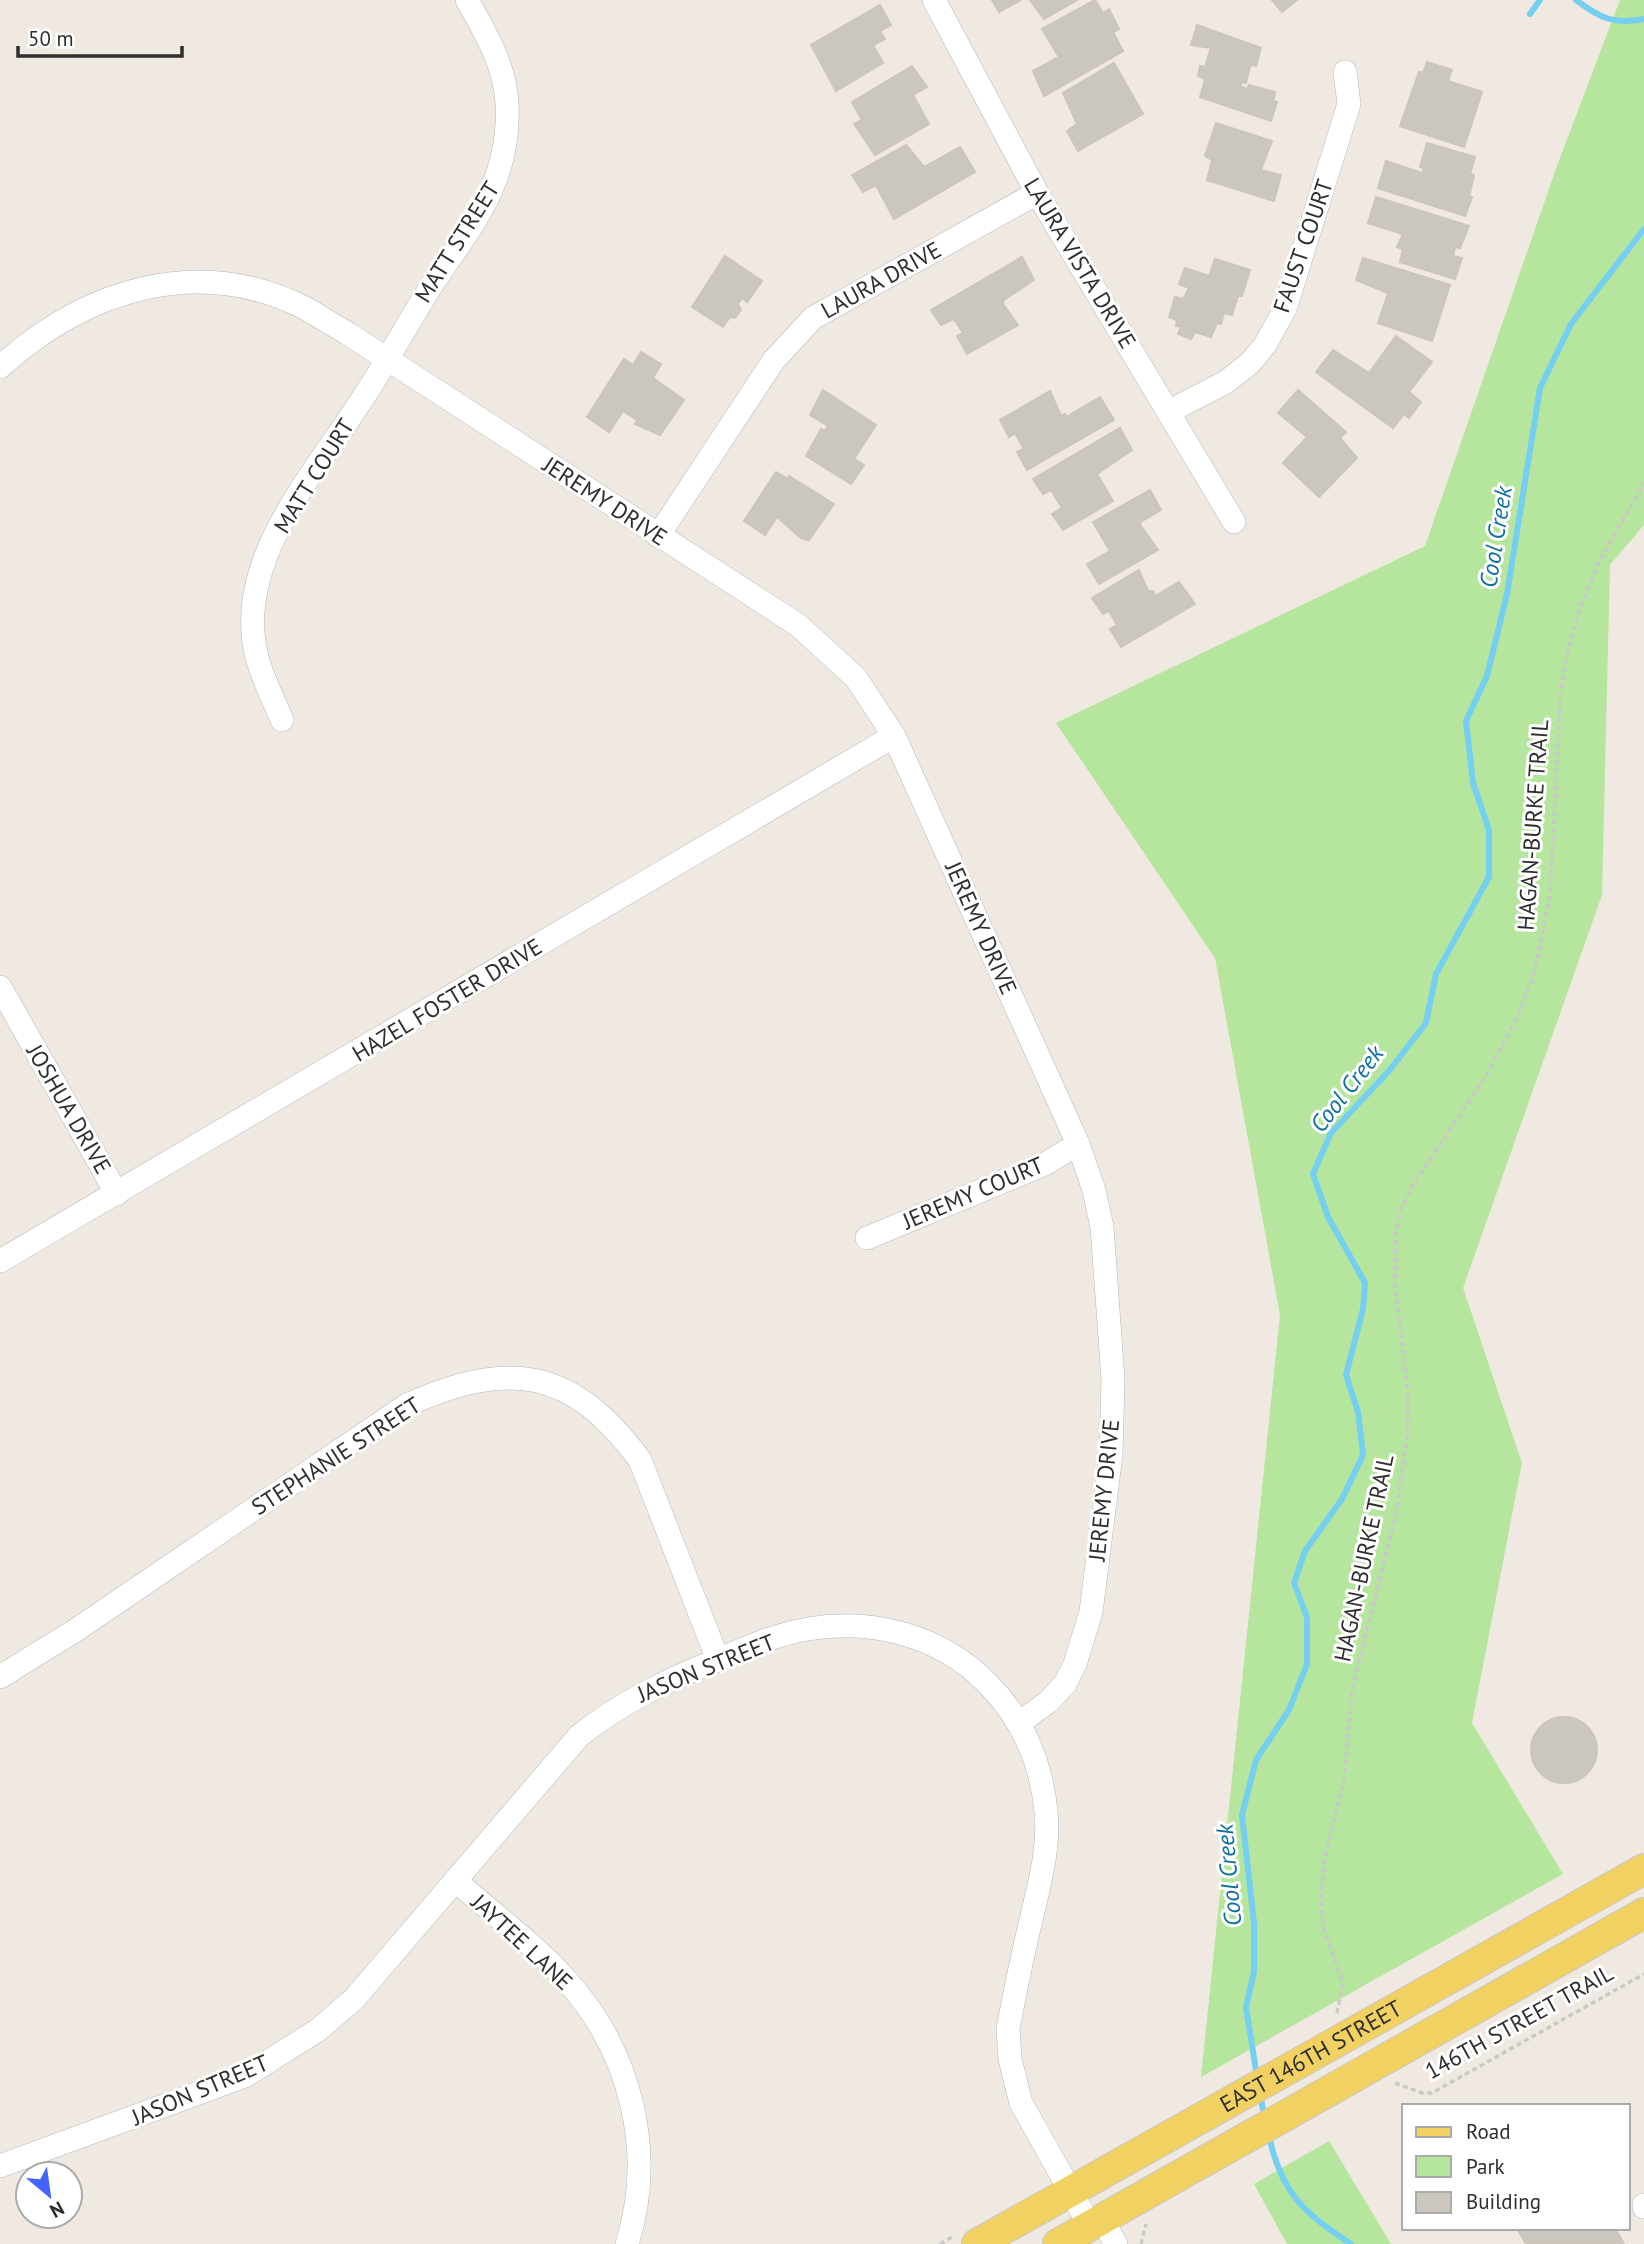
<svg xmlns="http://www.w3.org/2000/svg" width="1644" height="2244" font-family="'PT Sans',sans-serif">
<style>
.green{fill:#b6e59e}
.lines{fill:none;stroke-linecap:round;stroke-linejoin:round}
.stream{stroke:#75cff0;stroke-width:6}
.building{fill:#cbc7bf;stroke:#cbc5ba;stroke-width:2}
.minor-casing{stroke:#b4b7c1;stroke-width:24}
.major-casing{stroke:#c9c9c9;stroke-width:32}
.path{stroke:#c9c9c9;stroke-width:3.5;stroke-dasharray:5 3.5;stroke-linecap:butt}
.minor{stroke:#fff;stroke-width:23}
.major{stroke:#f2d163;stroke-width:30}
.labels{text-anchor:middle;stroke-width:6;stroke-linejoin:round;paint-order:stroke}
.street-label{font-size:23px;fill:#2e2e2e;stroke:#fff}
.water-label{font-size:24px;font-style:italic;fill:#0d6fa3;stroke:#fff}
</style>
<rect width="100%" height="100%" fill="#efe9e1"/>
<g class="green">
<path d="M1620 0H1644V525L1610 565 1602 895 1463 1288 1522 1463 1472 1723 1563 1874 1201 2077 1280 1315 1215 958 1056 723 1425 546 1558 163Z"/>
<path d="M1329 2141 1391 2244H1287L1254 2184Z"/>
</g>
<g class="lines">
<g class="stream">
<path d="M1576 0C1600 18 1614 25 1644 19"/>
<path d="M1530 14 1540 0"/>
<path d="M1257 2077 1246 2007 1254 1972V1923L1242 1815 1256 1760 1289 1710 1307 1664V1617L1294 1583 1305 1551 1342 1499 1363 1455 1358 1412 1346 1375 1363 1309 1365 1283 1328 1217 1313 1174 1331 1133 1389 1071 1426 1023 1436 974 1489 877V830L1473 783 1466 721 1487 676 1507 594 1540 388 1571 324 1644 229"/>
<path d="M1260 2095 1265 2118"/>
<path d="M1269 2136C1281 2192 1303 2213 1351 2244"/>
</g>
</g>
<g class="building">
<path d="M992 0H1021L999 12Z"/>
<path d="M1030 0H1077L1044 19Z"/>
<path d="M1095 0 1103 13 1109 9 1119 29 1113 32 1123 51 1044 96 1033 71 1059 57 1042 29Z"/>
<path d="M1272 0H1297L1282 12Z"/>
<path d="M880 5 891 25 880 31 885 39 873 45 883 63 836 91 811 45Z"/>
<path d="M1197 25 1261 48 1256 66 1248 64 1250 67 1246 83 1242 82 1240 86 1247 89 1249 85 1275 92 1273 101 1277 102 1271 121 1200 97 1205 79 1198 76 1200 66 1205 67 1211 48 1191 45Z"/>
<path d="M1427 62 1452 70 1448 81 1482 92 1464 147 1400 126 1419 72 1423 73Z"/>
<path d="M1114 63 1143 114 1078 151 1067 131 1077 124 1063 93Z"/>
<path d="M912 66 927 87 913 95 929 124 875 155 854 124 862 120 852 102Z"/>
<path d="M1216 123 1272 141 1261 170 1281 175 1274 201 1207 180 1212 160 1205 156Z"/>
<path d="M1427 143 1475 157 1470 174 1474 175 1469 197H1472L1465 216 1378 188 1386 161 1422 173 1424 168 1420 167Z"/>
<path d="M906 145 924 167 960 147 975 172 894 219 876 185 863 192 852 175Z"/>
<path d="M1376 197 1469 226 1460 248 1455 247 1453 256 1462 258 1455 279 1400 262 1403 249 1397 247 1403 234 1368 223Z"/>
<path d="M725 256 762 281 747 302 742 298 738 304 741 310 735 318 730 317 723 327 692 307Z"/>
<path d="M1022 257 1034 280 1004 300 1003 304 1018 325 967 354 957 336 963 333 954 319 941 325 931 310Z"/>
<path d="M1363 258 1450 285 1432 341 1378 323 1388 293 1356 280Z"/>
<path d="M1215 259 1250 270 1242 296H1238L1232 315 1224 313 1221 324 1217 323 1211 337 1195 332 1191 339 1178 334 1181 327 1176 326 1177 320 1169 317 1175 297 1183 299 1189 288 1179 284 1185 268 1209 276Z"/>
<path d="M1396 336 1432 362 1409 392 1421 402 1409 418 1404 414 1393 428 1316 372 1333 350 1369 373Z"/>
<path d="M641 352 661 364 653 378 684 400 660 435 635 424 637 420 623 411 609 432 587 417 624 359 633 365Z"/>
<path d="M823 390 876 425 854 459 864 465 851 484 806 456 821 429 825 431 828 426 810 415Z"/>
<path d="M1298 390 1346 432 1340 438 1357 458 1319 497 1283 463 1307 437 1278 413Z"/>
<path d="M1050 391 1061 416 1065 414 1066 417 1100 397 1114 420 1027 470 1017 452 1024 449 1015 433 1009 437 1000 420Z"/>
<path d="M1120 428 1132 450 1097 474 1113 501 1063 530 1052 514 1062 508 1051 490 1043 494 1033 479Z"/>
<path d="M776 472 788 479 789 476 834 504 809 540 801 538 777 517 765 535 744 521Z"/>
<path d="M1150 490 1161 510 1139 523 1158 550 1099 584 1087 564 1110 551 1093 522Z"/>
<path d="M1139 570 1148 591H1153L1155 596 1179 582 1195 604 1121 647 1110 629 1117 625 1109 611 1103 614 1092 598Z"/>
<circle cx="1564" cy="1750" r="33"/>
<path d="M1517 2228H1615L1624 2244H1526Z"/>
</g>
<g class="lines">
<defs>
<g id="minor">
<path d="M934 0 1037 193 1234 522"/>
<path d="M0 367C85 290 197 254 305 308 319 316 333 325 347 333L798 625 856 678 894 736 1078 1144 1094 1190 1102 1227 1113 1379 1111 1454 1091 1612 1075 1664 1065 1684 1048 1702 1019 1723"/>
<path d="M1170 411 1226 382 1250 363 1265 345 1285 309 1349 104 1345 72"/>
<path d="M658 536 774 360 813 318 1037 193"/>
<path d="M282 720C274 701 264 681 258 661 231 567 310 479 357 407 385 366 408 322 435 280 475 221 511 179 507 103 505 65 485 32 467 0"/>
<path d="M0 987 117 1194"/>
<path d="M867 1238 1045 1164 1078 1144"/>
<path d="M0 1261 894 736"/>
<path d="M0 1677 76 1630 407 1405C510 1359 572 1368 640 1460L718 1660"/>
<path d="M456 1881C493 1914 534 1944 567 1981 631 2052 656 2152 627 2244"/>
<path d="M0 2166 245 2076 318 2030 354 1999 579 1736C622 1702 667 1680 718 1660 746 1648 777 1634 808 1629 873 1618 941 1636 987 1683 1022 1718 1041 1762 1046 1811 1050 1847 1039 1885 1031 1920 1022 1956 1015 1993 1008 2029L1010 2059 1021 2103 1090 2226"/>
<path d="M1644 2205V2207"/>
<path d="M1102 2219 1116 2244"/>
</g>
<g id="major">
<path id="s1" d="M977 2244 1644 1869"/>
<path d="M1058 2244 1644 1913"/>
</g>
</defs>
<use href="#minor" class="minor-casing"/>
<use href="#major" class="major-casing"/>
<g class="path">
<path d="M1337 2013 1343 1983 1323 1926 1321 1900 1324 1862 1344 1781 1352 1690 1396 1514 1407 1438 1408 1392 1395 1285 1396 1232 1401 1209 1413 1185 1486 1076 1520 1011 1534 974 1550 895 1561 688 1569 648 1580 608 1599 562 1644 483"/>
<path d="M1395 2083 1422 2093H1432L1644 1974"/>
<path d="M940 2244 952 2237"/>
<path d="M1141 2244 1146 2224"/>
</g>
<use href="#minor" class="minor"/>
<use href="#major" class="major"/>
</g>
<g class="labels">
<g class="street-label">
<text transform="translate(457 242) rotate(-58)" y="8">MATT STREET</text>
<text transform="translate(1303 246) rotate(-71)" y="8">FAUST COURT</text>
<text transform="translate(1080 263) rotate(59)" y="8">LAURA VISTA DRIVE</text>
<text transform="translate(881 280) rotate(-29)" y="8">LAURA DRIVE</text>
<text transform="translate(314 476) rotate(-58)" y="8">MATT COURT</text>
<text transform="translate(605 501) rotate(33)" y="8">JEREMY DRIVE</text>
<text transform="translate(1533 825) rotate(-86)" y="8">HAGAN-BURKE TRAIL</text>
<text transform="translate(981 928) rotate(66)" y="8">JEREMY DRIVE</text>
<text transform="translate(447 1000) rotate(-31)" y="8">HAZEL FOSTER DRIVE</text>
<text transform="translate(69 1109) rotate(60)" y="8">JOSHUA DRIVE</text>
<text transform="translate(973 1193) rotate(-23)" y="8">JEREMY COURT</text>
<text transform="translate(336 1456) rotate(-33)" y="8">STEPHANIE STREET</text>
<text transform="translate(1104 1490) rotate(-84)" y="8">JEREMY DRIVE</text>
<text transform="translate(1364 1558) rotate(-78)" y="8">HAGAN-BURKE TRAIL</text>
<text transform="translate(706 1668) rotate(-22)" y="8">JASON STREET</text>
<text transform="translate(522 1942) rotate(43)" y="8">JAYTEE LANE</text>
<text transform="translate(1519 2022) rotate(-29)" y="8">146TH STREET TRAIL</text>
<text dy="8" stroke="none"><textPath href="#s1" startOffset="383">EAST 146TH STREET</textPath></text>
<text transform="translate(200 2090) rotate(-23)" y="8">JASON STREET</text>
</g>
<g class="water-label">
<text transform="translate(1496 537) rotate(-81)" y="8">Cool Creek</text>
<text transform="translate(1347 1089) rotate(-52)" y="8">Cool Creek</text>
<text transform="translate(1229 1875) rotate(-95)" y="8">Cool Creek</text>
</g>
</g>
<rect x="1402" y="2104" width="228" height="126" fill="#ffffff" stroke="#ababab" stroke-width="2"/>
<rect x="1416" y="2127" width="35" height="10" fill="#f2d163" stroke="#ababab" stroke-width="2"/>
<text x="1466" y="2139" font-size="21" fill="#2e2e2e">Road</text>
<rect x="1416" y="2156" width="35" height="21" fill="#b6e59e" stroke="#ababab" stroke-width="2"/>
<text x="1466" y="2174" font-size="21" fill="#2e2e2e">Park</text>
<rect x="1416" y="2192" width="35" height="21" fill="#cbc7bf" stroke="#ababab" stroke-width="2"/>
<text x="1466" y="2209" font-size="21" fill="#2e2e2e">Building</text>
<g transform="translate(49 2195) rotate(151)"><circle r="33" fill="#ffffff" stroke="#ababab" stroke-width="2"/>
<path d="M0-5L12 26L0 18L-12 26Z" fill="#4264fb"/>
<text y="-10" font-size="19" font-weight="bold" text-anchor="middle" fill="#2e2e2e">N</text>
</g>
<path d="M18 46v10h164v-10" fill="none" stroke="#2e2e2e" stroke-width="3.5"/>
<text x="28" y="46" font-size="21" fill="#2e2e2e" stroke="#ffffff" stroke-width="5" paint-order="stroke">50 m</text>
</svg>
